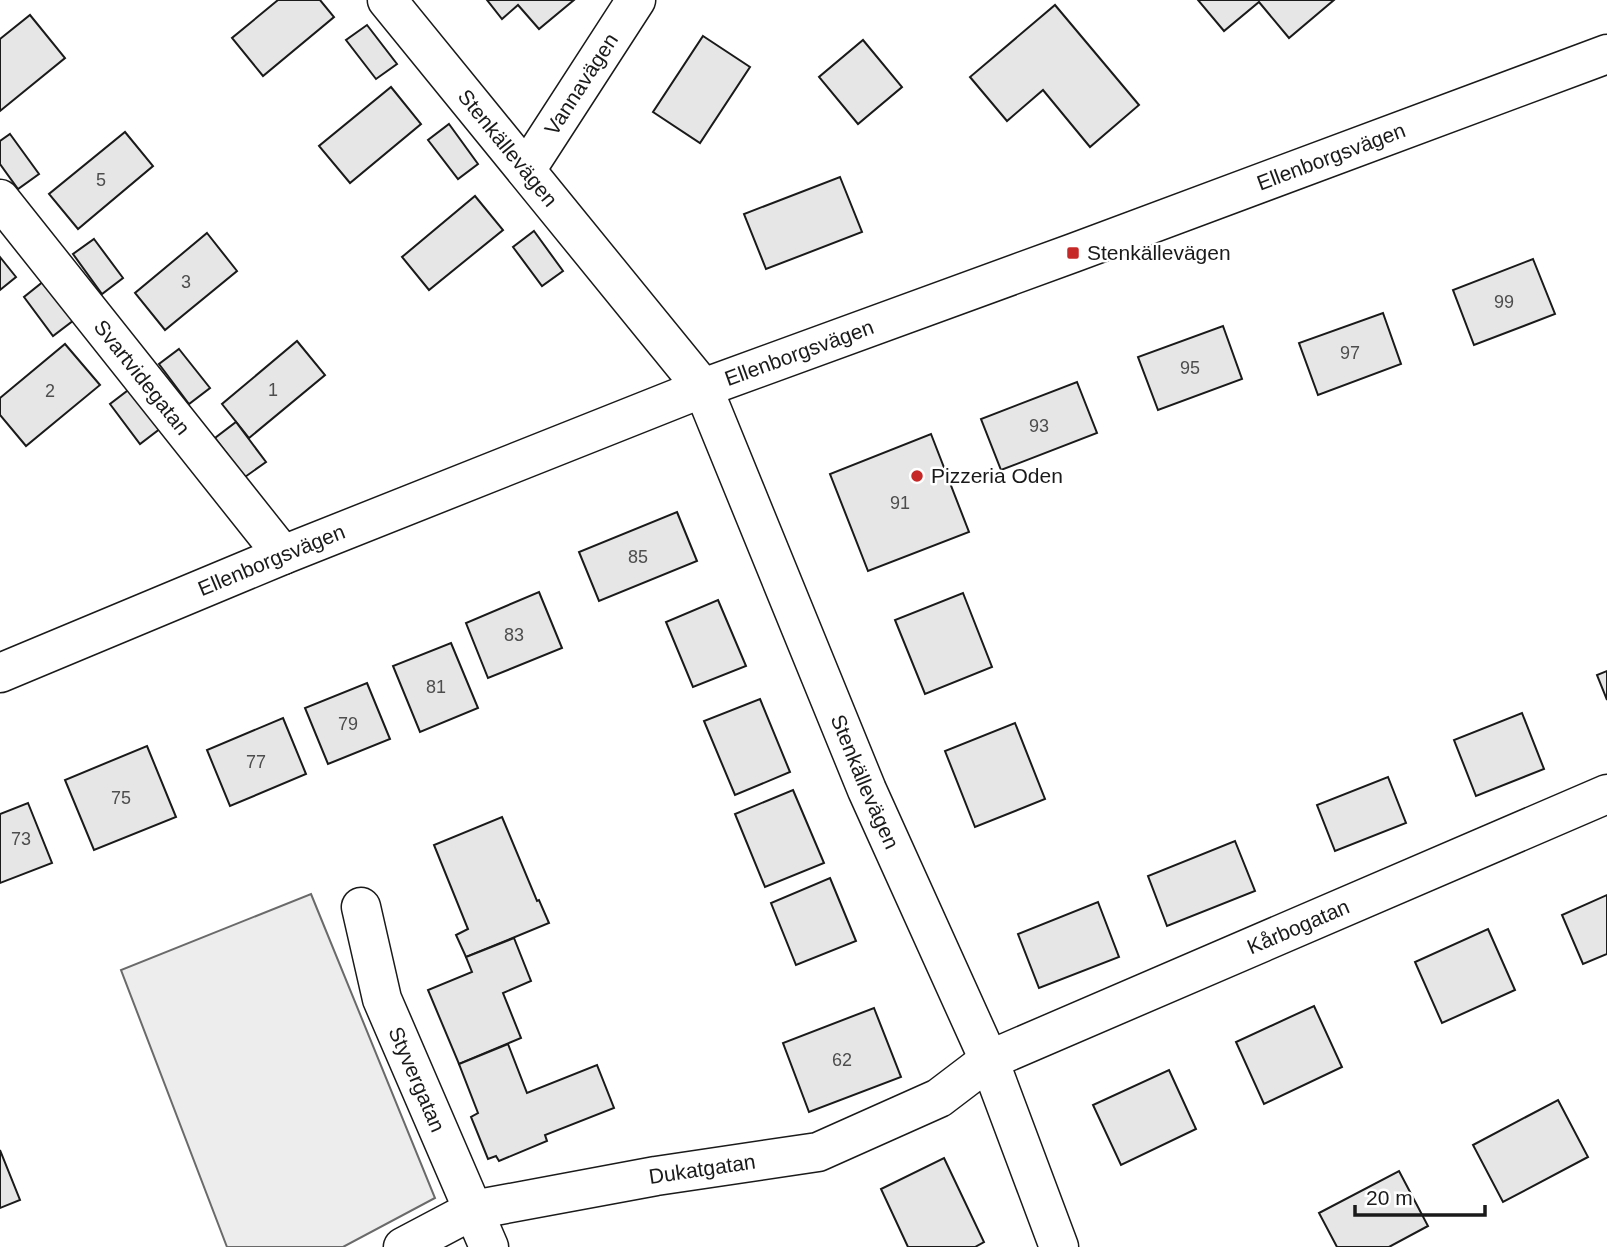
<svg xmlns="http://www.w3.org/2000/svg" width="1607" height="1247" font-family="Helvetica,sans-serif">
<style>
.green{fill:#ededed;stroke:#6a6a6a;stroke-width:2}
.building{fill:#e6e6e6;stroke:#1a1a1a;stroke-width:2}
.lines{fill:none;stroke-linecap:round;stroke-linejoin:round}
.minor-casing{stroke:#1a1a1a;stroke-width:41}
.minor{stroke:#fff;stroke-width:38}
.poi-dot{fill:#c62828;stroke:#fff;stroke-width:2.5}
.labels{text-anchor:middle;stroke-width:5;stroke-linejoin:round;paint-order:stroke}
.number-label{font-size:18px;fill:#4d4d4d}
.street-label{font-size:21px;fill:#1a1a1a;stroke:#fff}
.poi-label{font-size:21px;fill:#1a1a1a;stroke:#fff;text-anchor:start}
</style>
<rect width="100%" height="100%" fill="#fff"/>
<path class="green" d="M311 894 435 1198 343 1247H227L121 970Z"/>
<g class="building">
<path d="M278 0H320L334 17 263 76 232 38Z"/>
<path d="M487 0H574L539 29 518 5 502 19Z"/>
<path d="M1198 0H1334L1289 38 1259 2 1224 31Z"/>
<path d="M1055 5 1139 105 1090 147 1043 90 1007 121 970 77Z"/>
<path d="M30 15 65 58 0 111V39Z"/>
<path d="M367 25 397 64 376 79 346 40Z"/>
<path d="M703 36 750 67 700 143 653 112Z"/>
<path d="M863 40 902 87 858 124 819 77Z"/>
<path d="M391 87 421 124 350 183 319 146Z"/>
<path d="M449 124 478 164 458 179 428 140Z"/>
<path d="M125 132 153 166 78 229 49 194Z"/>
<path d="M10 134 39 174 18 189 0 164V141Z"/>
<path d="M840 177 862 232 766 269 744 214Z"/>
<path d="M475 196 503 230 429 290 402 257Z"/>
<path d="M534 231 563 271 542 286 513 247Z"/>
<path d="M207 233 237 271 165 330 135 293Z"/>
<path d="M94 239 123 278 102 294 73 254Z"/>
<path d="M0 257 16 277 0 290Z"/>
<path d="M1533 259 1555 314 1474 345 1453 290Z"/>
<path d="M44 281 74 320 53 336 24 297Z"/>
<path d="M1383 313 1401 364 1318 395 1299 343Z"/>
<path d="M1223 326 1242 379 1158 410 1138 357Z"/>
<path d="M297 341 325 375 249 438 222 404Z"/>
<path d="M65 344 100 385 26 446 0 415V398Z"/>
<path d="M179 349 210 388 189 404 159 364Z"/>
<path d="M1077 382 1097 433 1001 470 981 419Z"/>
<path d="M131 388 161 428 140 444 110 404Z"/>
<path d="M236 422 266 462 245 477 215 438Z"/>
<path d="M931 434 969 532 868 571 830 474Z"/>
<path d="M677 512 697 561 599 601 579 552Z"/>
<path d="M539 592 562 648 488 678 466 623Z"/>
<path d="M963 593 992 667 925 694 895 620Z"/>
<path d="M718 600 746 666 693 687 666 622Z"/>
<path d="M451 643 478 708 420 732 393 666Z"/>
<path d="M1607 671V700L1597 675Z"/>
<path d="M367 683 390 739 328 764 305 708Z"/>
<path d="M760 699 790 772 735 795 704 721Z"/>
<path d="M1522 713 1544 769 1476 796 1454 740Z"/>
<path d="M283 718 306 774 230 806 207 750Z"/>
<path d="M1015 723 1045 799 975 827 945 751Z"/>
<path d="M147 746 176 817 94 850 65 780Z"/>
<path d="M1388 777 1406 823 1335 851 1317 805Z"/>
<path d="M793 790 824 863 765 887 735 814Z"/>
<path d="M28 803 52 863 0 883V814Z"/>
<path d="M502 817 537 901 539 900 549 923 466 957 456 935 468 929 434 845Z"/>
<path d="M1235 841 1255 891 1167 926 1148 876Z"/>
<path d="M830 878 856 941 796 965 771 903Z"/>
<path d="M1607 895V954L1583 964 1562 915Z"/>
<path d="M1098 902 1119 957 1039 988 1018 934Z"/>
<path d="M1488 929 1515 990 1442 1023 1415 962Z"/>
<path d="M514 938 531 981 503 993 521 1038 459 1064 428 990 472 972 466 957Z"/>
<path d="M1314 1006 1342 1067 1264 1104 1236 1042Z"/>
<path d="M874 1008 901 1077 809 1112 783 1043Z"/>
<path d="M508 1044 527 1093 597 1065 614 1108 545 1135 547 1141 499 1161 496 1156 488 1159 471 1117 478 1113 459 1064Z"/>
<path d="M1169 1070 1196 1129 1121 1165 1093 1105Z"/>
<path d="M1558 1100 1588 1157 1503 1202 1473 1145Z"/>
<path d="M0 1150 20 1200 0 1208Z"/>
<path d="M944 1158 984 1242 975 1247H908L881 1189Z"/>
<path d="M1399 1171 1428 1226 1389 1247H1337L1319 1213Z"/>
</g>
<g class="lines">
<defs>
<g id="minor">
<path id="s1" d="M387 0 703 388 867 790 989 1060 1059 1247"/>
<path id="s2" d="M526 170 636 0"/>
<path id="s3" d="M0 199 283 555"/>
<path id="s4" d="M0 673 283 555 703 388 1073 253 1607 54"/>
<path id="s5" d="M361 907 382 999 489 1247"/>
<path id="s6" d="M403 1247 473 1210 656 1176 818 1152 939 1098 989 1060 1607 794"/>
</g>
</defs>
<use href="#minor" class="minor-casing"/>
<use href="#minor" class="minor"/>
</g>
<g class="poi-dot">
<rect x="1066" y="246" width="14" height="14" rx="3.5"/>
<circle cx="917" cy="476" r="7"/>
</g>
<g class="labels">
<g class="number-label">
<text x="101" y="186">5</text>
<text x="186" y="288">3</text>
<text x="1504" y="308">99</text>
<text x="1350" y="359">97</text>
<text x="1190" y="374">95</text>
<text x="273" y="396">1</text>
<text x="50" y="397">2</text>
<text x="1039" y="432">93</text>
<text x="900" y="509">91</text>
<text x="638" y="563">85</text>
<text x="514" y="641">83</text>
<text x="436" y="693">81</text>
<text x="348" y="730">79</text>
<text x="256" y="768">77</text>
<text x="121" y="804">75</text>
<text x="21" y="845">73</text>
<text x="842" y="1066">62</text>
</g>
<g class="street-label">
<text dy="7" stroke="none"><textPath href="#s2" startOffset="102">Vannavägen</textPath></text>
<text dy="7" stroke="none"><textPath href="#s1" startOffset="191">Stenkällevägen</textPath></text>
<text dy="7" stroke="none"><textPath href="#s4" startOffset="1428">Ellenborgsvägen</textPath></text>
<text dy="7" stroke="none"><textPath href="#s4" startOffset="861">Ellenborgsvägen</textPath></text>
<text dy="7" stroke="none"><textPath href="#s3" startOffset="228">Svartvidegatan</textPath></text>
<text dy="7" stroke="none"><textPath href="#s4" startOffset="294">Ellenborgsvägen</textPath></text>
<text dy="7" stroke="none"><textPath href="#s1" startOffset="926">Stenkällevägen</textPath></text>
<text dy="7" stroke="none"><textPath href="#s6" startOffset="961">Kårbogatan</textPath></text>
<text dy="7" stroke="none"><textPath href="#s5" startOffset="182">Styvergatan</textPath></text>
<text dy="7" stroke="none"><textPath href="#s6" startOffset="312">Dukatgatan</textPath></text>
</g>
<g class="poi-label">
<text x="1087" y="260">Stenkällevägen</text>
<text x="931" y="483">Pizzeria Oden</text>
</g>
</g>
<path d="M1355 1205v10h130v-10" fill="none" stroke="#1a1a1a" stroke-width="3.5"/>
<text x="1366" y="1205" font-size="21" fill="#1a1a1a" stroke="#ffffff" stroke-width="5" paint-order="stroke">20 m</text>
</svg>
